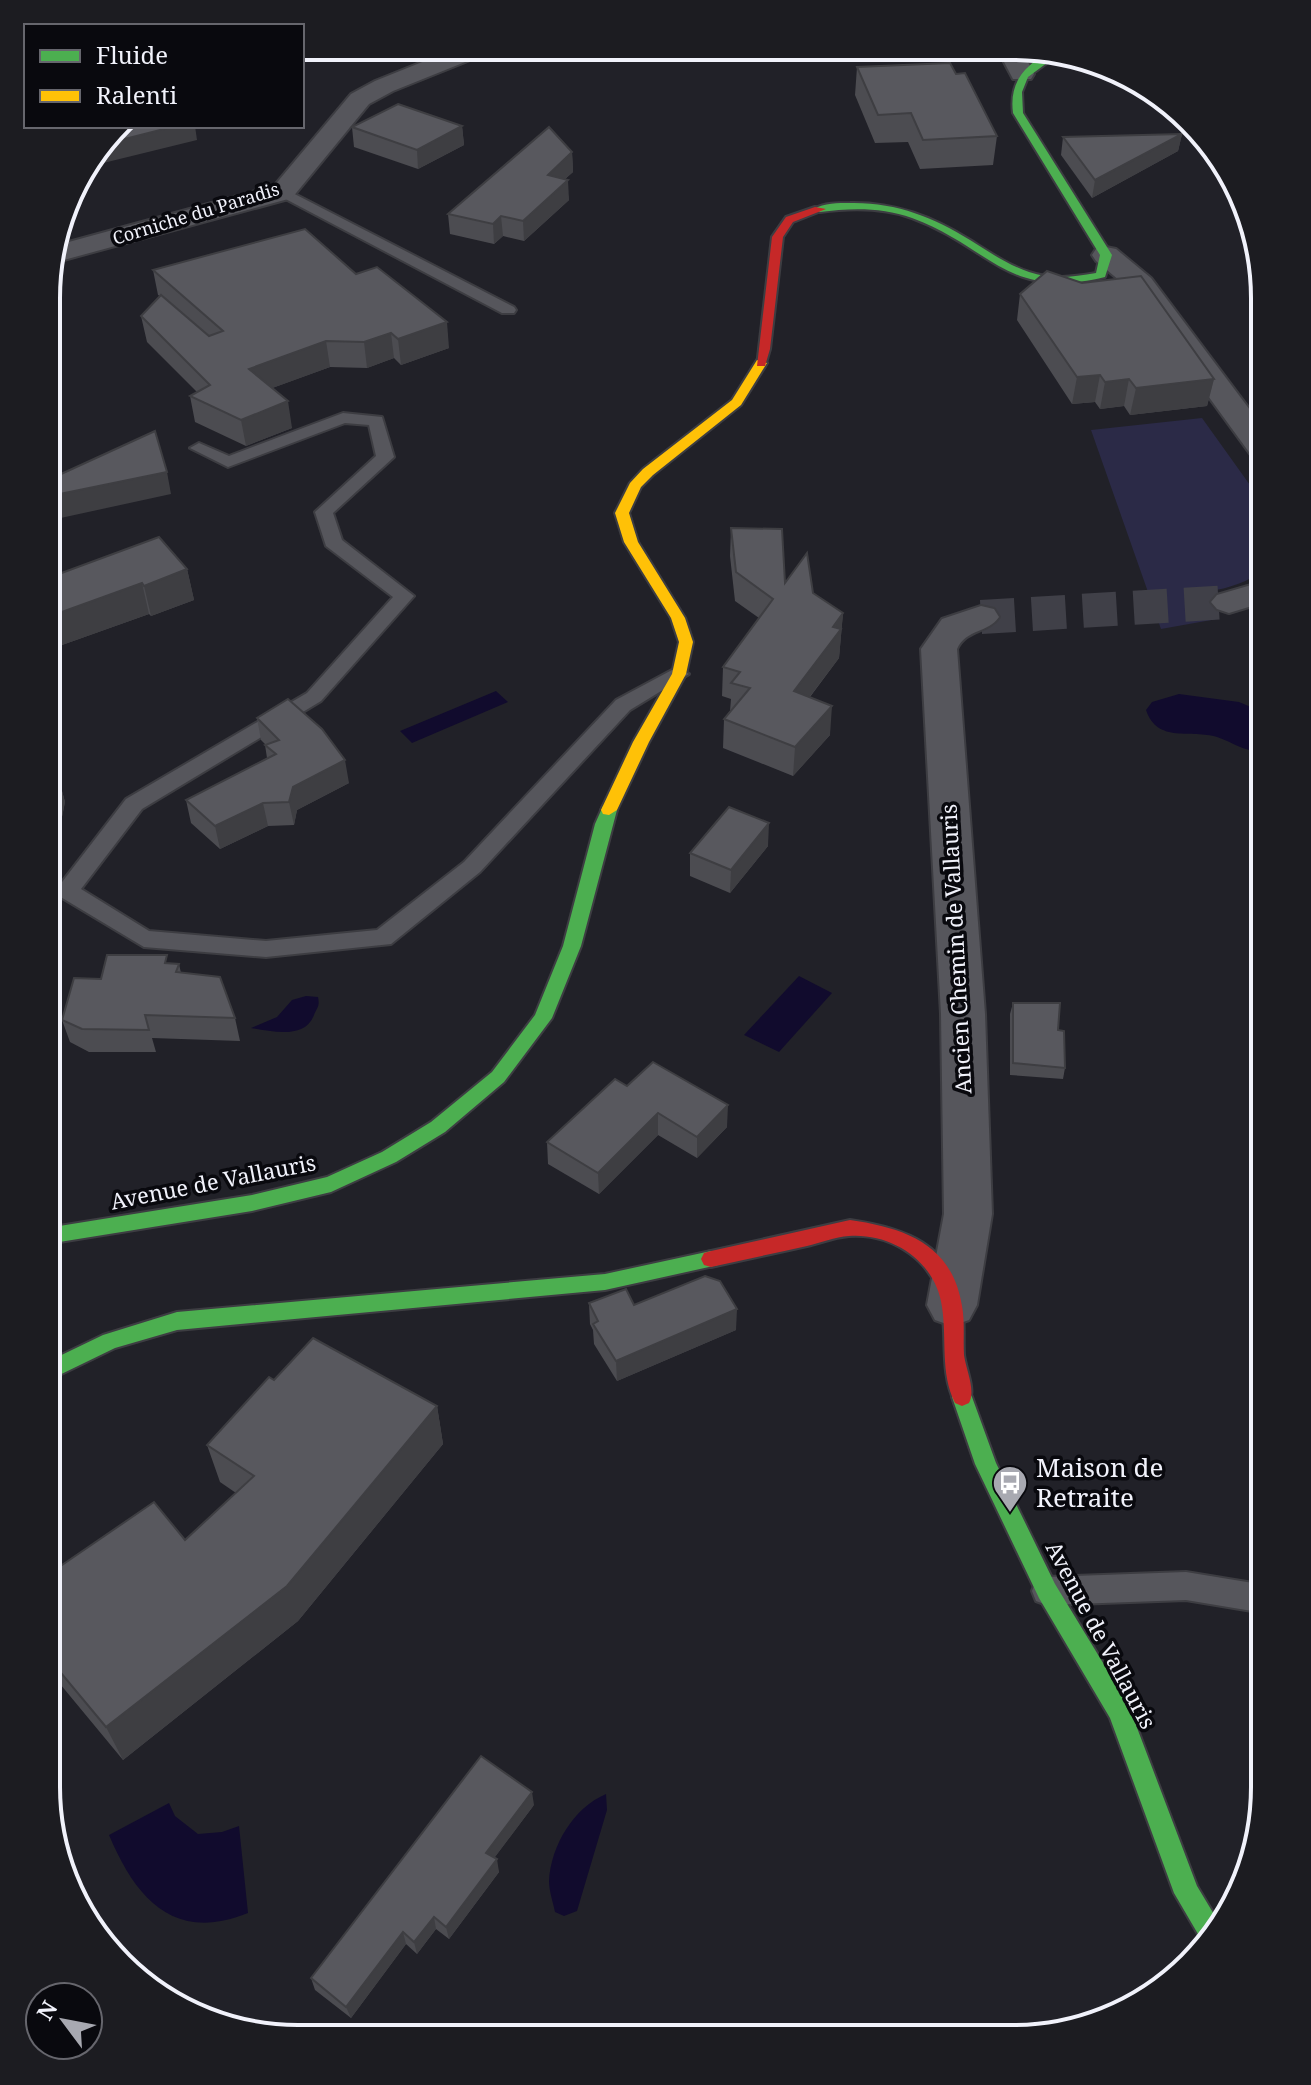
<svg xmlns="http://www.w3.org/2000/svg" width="1311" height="2085" font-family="'Noto Serif',serif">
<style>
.green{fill:#2b2a47}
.water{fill:#110b2d}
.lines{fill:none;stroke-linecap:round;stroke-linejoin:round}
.street-tunnel{stroke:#404048;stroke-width:34;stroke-dasharray:34 17;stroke-linecap:butt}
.lane-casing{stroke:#3d3d42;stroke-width:4}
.street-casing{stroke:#3d3d42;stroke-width:4}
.fast-casing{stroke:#3d3d42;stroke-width:4}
.slow-casing{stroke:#3d3d42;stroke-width:4}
.jam-casing{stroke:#3d3d42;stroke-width:4}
.lane{fill:#56565c;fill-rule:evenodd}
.street{fill:#56565c;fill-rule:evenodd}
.fast{fill:#4caf50;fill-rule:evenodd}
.slow{fill:#ffc107;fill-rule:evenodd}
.jam{fill:#c62828;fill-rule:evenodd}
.wall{fill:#4c4c51}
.shaded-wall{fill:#3e3e42}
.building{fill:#58585e;stroke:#3e3e42;stroke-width:2}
.labels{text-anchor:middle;stroke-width:7;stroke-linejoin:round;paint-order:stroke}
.far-street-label{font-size:18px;fill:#f1f2fb;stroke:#09090e}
.street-label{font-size:22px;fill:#f1f2fb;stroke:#09090e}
.near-poi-label{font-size:26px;fill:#f1f2fb;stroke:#09090e;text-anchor:start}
.rim{fill:none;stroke:#f1f2fb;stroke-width:4}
</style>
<rect width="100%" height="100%" fill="#212128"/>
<path class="green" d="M1202 418 1265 506V567C1250 583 1227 588 1207 592L1217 619 1161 629 1091 430Z"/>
<g class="water">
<path d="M496 691 508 702 412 743 400 731Z"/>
<path d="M1179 694 1239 702 1265 713V751C1245 753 1235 743 1217 737 1192 729 1157 744 1146 710L1152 702Z"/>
<path d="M799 976 832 993 779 1052 744 1035Z"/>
<path d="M306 996 318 997C320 1007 317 1007 314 1015 305 1040 271 1031 251 1028L277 1017 292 1000Z"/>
<path d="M606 1794 607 1810 577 1911 564 1916 555 1912C553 1902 549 1891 549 1881 551 1846 573 1808 606 1794Z"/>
<path d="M169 1803 175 1816 198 1834 222 1832 239 1826 248 1913C174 1943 136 1899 109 1835Z"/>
</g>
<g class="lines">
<path class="street-tunnel" d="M981 617 1229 602"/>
<defs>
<g id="lane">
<path d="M283 188 514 307 516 310 514 313H502L278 195 276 192Z"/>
<path d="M343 413 382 417 394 457 333 513 342 540 414 596 321 701 142 809 81 889 149 931 266 941 377 930 464 862 616 700 672 670 679 668 689 674 630 710 480 872 391 944 266 957 144 947 59 896 56 891 59 886 126 799 307 693 393 597 326 546 315 512 376 456 369 425 345 423 228 467 190 448 199 443 229 456Z"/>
<path d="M1186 1572 1265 1585 1264 1613 1186 1600 1047 1605 1036 1601 1032 1591 1036 1581 1047 1577Z"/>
</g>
<g id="street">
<path d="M462 46 494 47 490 52 393 91 369 104 292 198 49 264 54 246 274 186 351 94 375 81Z"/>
<path d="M1012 48H1036L1027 60 1034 74 1031 79H1013L1003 60Z"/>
<path d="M1106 247 1116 249 1151 278 1265 430V462L1254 459 1131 290 1096 261 1092 255 1096 249Z"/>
<path d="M1265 581V602L1229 613 1217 609 1211 602 1217 595Z"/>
<path d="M981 606 994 609 999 617C988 633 966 629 957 649L985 1014 992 1214 977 1305 969 1320 952 1326 935 1320 927 1305 944 1214 941 1014 921 649 942 619Z"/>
</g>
<g id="fast">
<path d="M1051 50 1059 54 1028 77 1022 92 1023 113 1112 255 1105 277C1007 301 991 247 912 218 882 207 850 208 820 212L814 209C824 203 838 203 850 203 895 202 933 217 970 240 989 252 1008 265 1029 272 1052 280 1073 277 1096 273L1100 255 1013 113C1009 81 1025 66 1051 50Z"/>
<path d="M609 805 617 810 581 946 552 1018 504 1082 445 1132 396 1162 331 1192 252 1211 47 1244V1228L252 1195 327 1177 382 1152 431 1122 492 1072 535 1015 563 946 595 824 603 806Z"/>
<path d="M711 1251 718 1253 721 1259 718 1265 605 1290 177 1330 115 1348 47 1381V1362L103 1335 177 1312 605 1274Z"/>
<path d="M962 1388 969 1391 972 1397 996 1463 1055 1584 1128 1704 1197 1886 1221 1926 1213 1940 1205 1946 1174 1893 1110 1718 1039 1598 975 1464 952 1397 955 1391Z"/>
</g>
<path id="slow" d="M757 360 767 363 741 405 653 475 641 487 629 513 638 542 685 618 693 642 686 674 649 742 617 810 609 815 603 814 601 810 633 742 672 674 679 642 671 618 624 542 615 513 630 483 643 469 732 400Z"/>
<g id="jam">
<path d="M815 207 826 209 793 222 783 237 770 349 765 366H757L772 237 786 217Z"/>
<path d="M850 1220C905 1228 952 1244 962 1306 965 1322 963 1339 964 1355 966 1370 976 1390 969 1403L962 1406 955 1403C940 1373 947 1339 942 1307 936 1262 893 1233 849 1236 835 1237 820 1243 807 1246 775 1253 743 1260 711 1267L704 1265 701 1259 704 1253 711 1251Z"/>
</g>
</defs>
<use href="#lane" class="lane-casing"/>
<use href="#street" class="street-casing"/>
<use href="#fast" class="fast-casing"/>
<use href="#slow" class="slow-casing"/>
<use href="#jam" class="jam-casing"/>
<use href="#lane" class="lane"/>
<use href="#street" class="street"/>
<use href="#fast" class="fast"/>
<use href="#slow" class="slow"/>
<use href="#jam" class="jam"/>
</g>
<g class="wall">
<path d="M857 67 956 74 997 136 993 165 920 169 908 142 875 143 855 95Z"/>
<path d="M462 126 464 145 418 169 354 147 352 127Z"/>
<path d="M1182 134 1178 151 1092 198 1061 155 1063 137Z"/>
<path d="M572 152 573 172 565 179 569 200 524 241 503 236 494 244 450 234 448 214Z"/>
<path d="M153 270 356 274 449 348 401 365 394 358 367 368 330 367 272 388 292 428 246 446 195 422 190 396 197 392 147 342 141 316 160 296 158 295Z"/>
<path d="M1020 294 1214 379 1207 406 1130 415 1124 406 1100 409 1095 402 1072 404 1017 320Z"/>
<path d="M731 528 785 583 813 593 843 613 839 658 810 697 830 735 793 776 723 748 724 719 730 711 731 699 722 696 723 667 759 618 735 601 730 556Z"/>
<path d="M187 569 194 600 151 616 149 614 48 650V578Z"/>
<path d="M257 718 349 783 297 810 294 825 268 826 220 849 191 823 186 800 267 758 265 745H266L261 740Z"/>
<path d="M47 780H59L65 802 54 856 47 857Z"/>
<path d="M768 846 730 893 690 876V853Z"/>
<path d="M169 963 179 964 181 973 235 1018 240 1041 152 1038 156 1052H89L70 1042 62 1020 101 979Z"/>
<path d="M1013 1003 1058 1030 1065 1068 1063 1079 1010 1075V1014Z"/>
<path d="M627 1086 727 1127 697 1158 658 1135 599 1194 548 1164 547 1142Z"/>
<path d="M589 1303 634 1305 736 1330 617 1381 594 1344 593 1330 590 1324Z"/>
<path d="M274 1380 437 1406 443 1444 298 1621 123 1760 46 1667V1576L185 1540 236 1493 220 1482 207 1445Z"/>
<path d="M534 1805 494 1858 499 1872 449 1939 436 1929 417 1954 406 1944 351 2018 315 1990 311 1978Z"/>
</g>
<g class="shaded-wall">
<path d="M176 126H195L197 140 87 167 105 144Z"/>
<path d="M462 126 464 145 418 169 417 150Z"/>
<path d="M1182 134 1178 151 1092 198 1095 180Z"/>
<path d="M572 152 573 172 548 194V175Z"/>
<path d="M568 180 569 200 524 241 523 221Z"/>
<path d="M501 216 503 236 494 244 493 224Z"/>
<path d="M447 322 449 348 401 365 398 339Z"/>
<path d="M391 333 394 358 367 368 364 342Z"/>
<path d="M326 341 330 367 253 395 249 369Z"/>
<path d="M1100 375 1095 402 1072 404 1077 377Z"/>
<path d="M1129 379 1124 406 1100 409 1105 382Z"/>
<path d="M1214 379 1207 406 1130 415 1136 388Z"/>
<path d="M288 401 292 428 246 446 241 420Z"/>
<path d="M167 472 171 494 56 519 50 496Z"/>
<path d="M187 569 194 600 151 616 144 586Z"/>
<path d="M142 583 149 614 48 650V617Z"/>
<path d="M843 613 839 658 792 720 794 691Z"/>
<path d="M832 706 830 735 793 776 795 747Z"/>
<path d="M345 760 349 783 297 810 294 825 289 802 293 787Z"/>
<path d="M59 780 65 802 54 856 48 835Z"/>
<path d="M263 803 268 826 220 849 215 826Z"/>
<path d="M769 823 768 846 730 893 731 870Z"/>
<path d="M728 1105 727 1127 697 1158V1137Z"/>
<path d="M658 1113V1135L599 1194 598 1173Z"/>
<path d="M737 1309 736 1330 617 1381 616 1361Z"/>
<path d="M437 1406 443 1444 298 1621 123 1760 106 1727Z"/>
<path d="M532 1792 534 1805 489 1865 486 1853Z"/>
<path d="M497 1859 499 1872 449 1939 446 1927Z"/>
<path d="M434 1917 436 1929 417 1954 414 1942Z"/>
<path d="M403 1932 406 1944 351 2018 346 2007Z"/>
</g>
<g class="building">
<path d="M950 63 956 74 965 73 997 136 923 140 911 113 878 115 857 67Z"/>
<path d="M398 104 462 126 417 150 352 127Z"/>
<path d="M118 126H176L105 144Z"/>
<path d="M549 127 572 152 548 175 568 180 523 221 501 216 493 224 448 214Z"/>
<path d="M1182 134 1095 180 1063 137Z"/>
<path d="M305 229 356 274 377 267 447 322 398 339 391 333 364 342 326 341 249 369 288 401 241 420 190 396 210 385 141 316 161 295 209 336 223 331 153 270Z"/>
<path d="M1047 271 1082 283 1141 276 1214 379 1136 388 1129 379 1105 382 1100 375 1077 377 1020 294Z"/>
<path d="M155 431 167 472 50 496 48 490V480Z"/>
<path d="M731 528 782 529 785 583 807 553 813 593 843 613 833 627 841 629 794 691 832 706 795 747 724 719 750 688 731 683 740 672 723 667 773 599 736 572Z"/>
<path d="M159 537 187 569 144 586 142 583 48 617V578Z"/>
<path d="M288 699 322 729 345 760 293 787 289 802 263 803 215 826 186 800 276 754 265 745 279 740 257 718Z"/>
<path d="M47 780H59L47 835Z"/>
<path d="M729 807 769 823 731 870 690 853Z"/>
<path d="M107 955H167L165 963 179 964 176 972 220 977 235 1018 145 1015 149 1030 82 1029 62 1020 74 978 101 979Z"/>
<path d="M1013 1003H1060L1058 1030 1064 1031 1065 1068 1013 1063Z"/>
<path d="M653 1062 728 1105 697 1137 658 1113 598 1173 547 1142 615 1079 627 1086Z"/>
<path d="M705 1276 720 1281 737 1309 616 1361 593 1324 598 1321 589 1303 626 1289 634 1305Z"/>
<path d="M313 1338 437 1406 287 1586 106 1727 46 1655V1576L154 1502 185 1540 254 1476 207 1445 269 1377 274 1380Z"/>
<path d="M481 1756 532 1792 486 1853 497 1859 446 1927 434 1917 414 1942 403 1932 346 2007 311 1978Z"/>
</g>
<defs>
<symbol id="bus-pin" viewBox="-11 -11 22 30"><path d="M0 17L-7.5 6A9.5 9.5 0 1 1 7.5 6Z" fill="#a8a9b1" stroke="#09090e"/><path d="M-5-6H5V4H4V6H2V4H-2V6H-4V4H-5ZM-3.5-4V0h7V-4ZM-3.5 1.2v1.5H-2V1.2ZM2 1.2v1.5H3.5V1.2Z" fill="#fff"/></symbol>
</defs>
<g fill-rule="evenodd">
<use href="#bus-pin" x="990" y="1463" width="40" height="54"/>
</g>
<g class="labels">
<g class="far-street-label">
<text transform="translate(196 214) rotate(-17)" y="6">Corniche du Paradis</text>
</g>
<g class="street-label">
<text transform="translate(956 949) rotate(-93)" y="8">Ancien Chemin de Vallauris</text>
<text transform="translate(213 1182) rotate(-11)" y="8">Avenue de Vallauris</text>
<text transform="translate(1101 1635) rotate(62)" y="8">Avenue de Vallauris</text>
</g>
<g class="near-poi-label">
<text x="1036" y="1477">Maison de<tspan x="1036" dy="30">Retraite</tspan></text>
</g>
</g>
<path d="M0 0H1311V2085H0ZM298 60H1013A238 238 0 0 1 1251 298V1787A238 238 0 0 1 1013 2025H298A238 238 0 0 1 60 1787V298A238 238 0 0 1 298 60Z" fill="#1c1c21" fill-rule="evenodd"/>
<path class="rim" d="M298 60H1013A238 238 0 0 1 1251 298V1787A238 238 0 0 1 1013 2025H298A238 238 0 0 1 60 1787V298A238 238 0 0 1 298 60Z"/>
<rect x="24" y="24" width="280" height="104" fill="#09090e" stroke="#66666d" stroke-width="2"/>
<rect x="40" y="50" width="40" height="12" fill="#4caf50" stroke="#66666d" stroke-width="2"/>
<text x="96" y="64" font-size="24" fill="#f1f2fb">Fluide</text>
<rect x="40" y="90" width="40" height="12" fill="#ffc107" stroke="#66666d" stroke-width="2"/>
<text x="96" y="104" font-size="24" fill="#f1f2fb">Ralenti</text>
<g transform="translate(64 2021) rotate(302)"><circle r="38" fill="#09090e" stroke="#66666d" stroke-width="2"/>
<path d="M0-6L14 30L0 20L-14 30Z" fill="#a8a9b1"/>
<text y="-12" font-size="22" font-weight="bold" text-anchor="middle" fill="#f1f2fb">N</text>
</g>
</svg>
